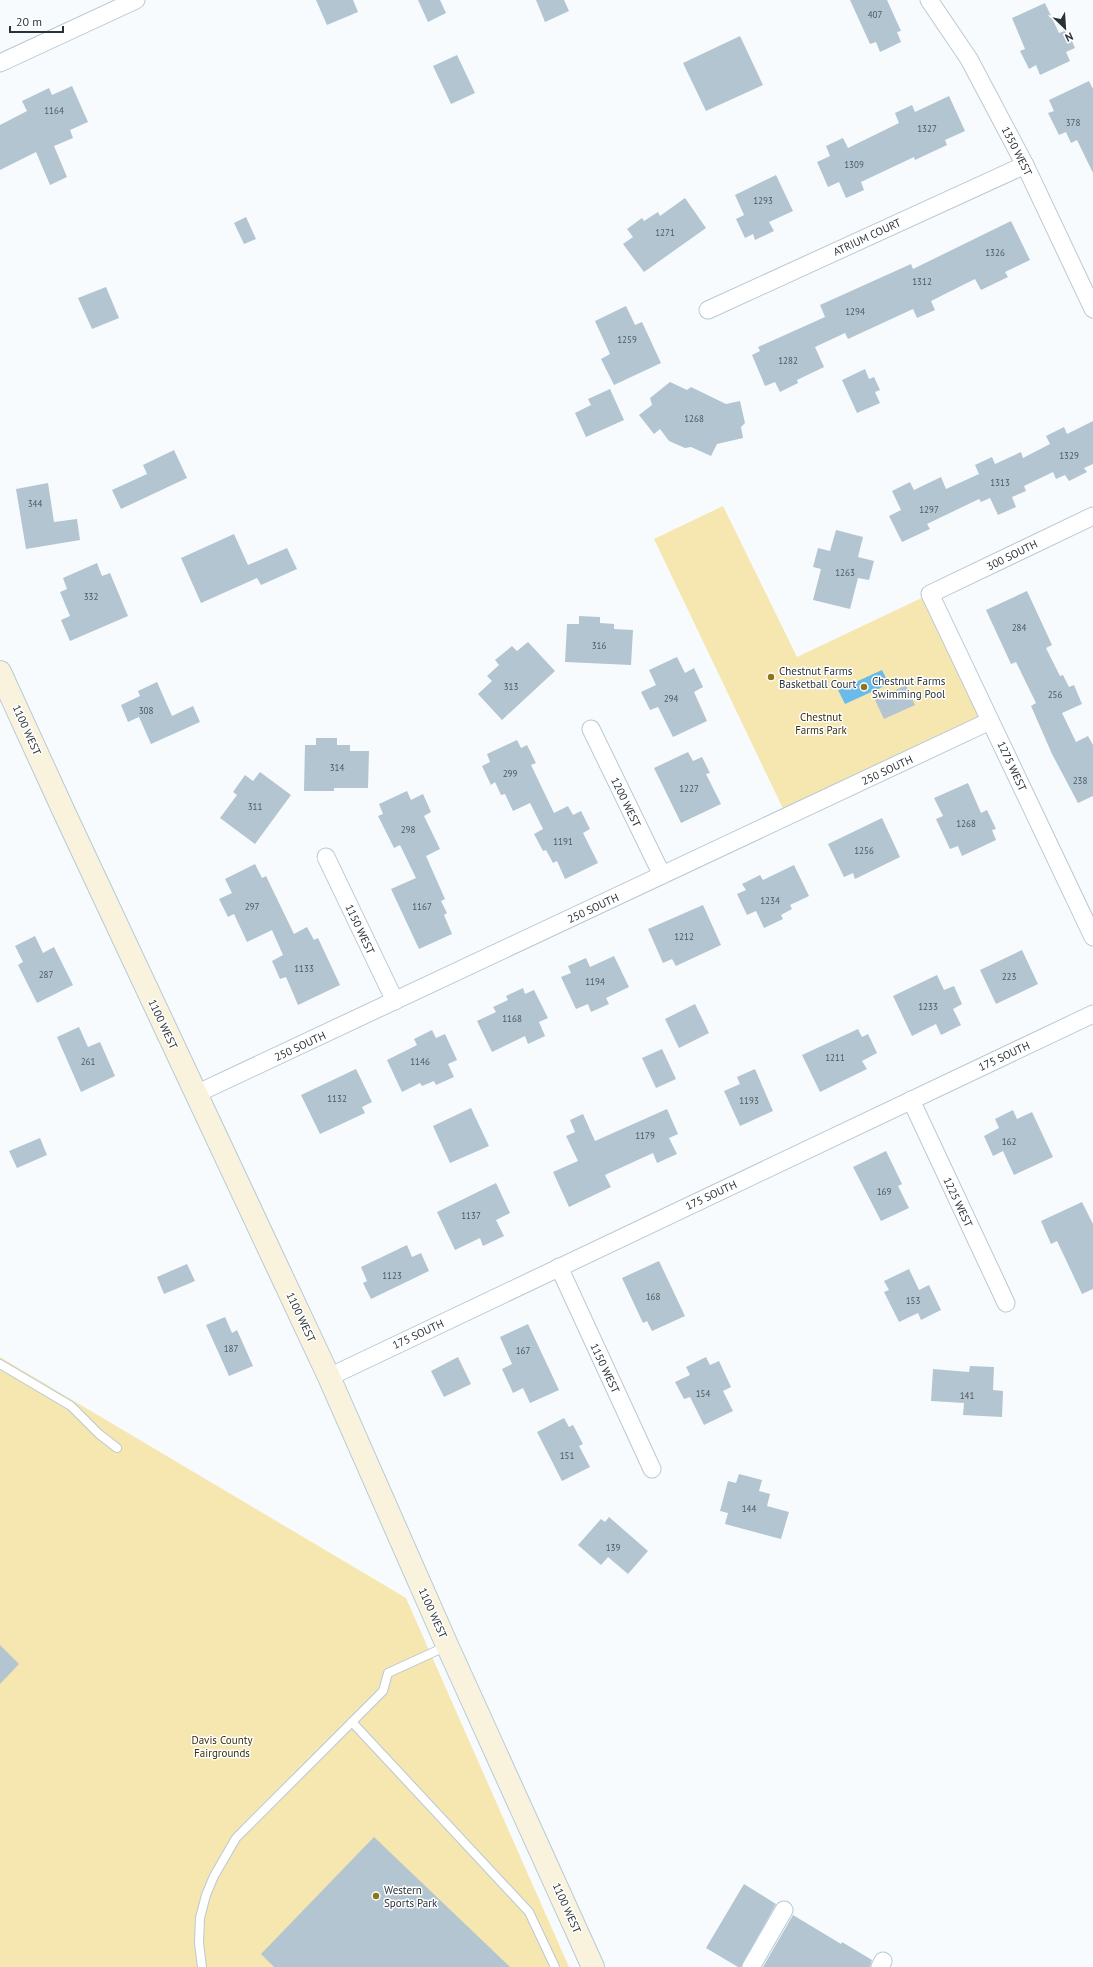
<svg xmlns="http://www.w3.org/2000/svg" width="1093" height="1967" font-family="'PT Sans',sans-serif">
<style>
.green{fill:#f6e6af}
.water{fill:#6abbea}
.building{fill:#b2c5d1}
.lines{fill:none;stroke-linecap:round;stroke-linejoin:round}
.lane-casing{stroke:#b7cad6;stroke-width:10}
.street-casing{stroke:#b7cad6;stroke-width:19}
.secondary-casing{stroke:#b7cad6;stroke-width:24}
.lane{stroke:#fff;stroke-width:8}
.street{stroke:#fff;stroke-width:17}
.secondary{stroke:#f9f3de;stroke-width:22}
.poi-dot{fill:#8d761a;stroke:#fff;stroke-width:1.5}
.labels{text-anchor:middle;stroke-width:3;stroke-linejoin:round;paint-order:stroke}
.number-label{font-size:9px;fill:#4d585e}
.street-label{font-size:11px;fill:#2b3338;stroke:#fff}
.poi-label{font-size:11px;fill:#2b3338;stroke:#fff;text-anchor:start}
.park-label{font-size:11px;fill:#3a300b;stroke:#fff}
</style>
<rect width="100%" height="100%" fill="#f7fbfe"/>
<g class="green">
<path d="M723 506 797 657 930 594 990 721 787 817 654 539Z"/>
<path d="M0 1357 406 1598 569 1967H0Z"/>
</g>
<path class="water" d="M882 670 889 684 845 704 838 690Z"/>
<g class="building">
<path d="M316 0H353L358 12 327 25Z"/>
<path d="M418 0H440L446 13 428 22Z"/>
<path d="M536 0H564L569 11 545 22Z"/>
<path d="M850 0H887L901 31 897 32 901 42 880 52 876 42 870 44Z"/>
<path d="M1045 3 1059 33 1067 30 1075 48 1066 52 1070 61 1040 75 1036 65 1029 69 1020 51 1025 49 1012 18Z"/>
<path d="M740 36 763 85 706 111 683 63Z"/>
<path d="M457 55 475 93 451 104 433 66Z"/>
<path d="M1089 81 1093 89V173L1077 140 1071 143 1066 132 1059 135 1048 113 1054 111 1049 100Z"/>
<path d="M72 86 88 122 70 130 73 138 54 146 67 177 50 185 36 152 0 170V125L27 111 22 101 49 88 52 95Z"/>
<path d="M949 96 965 131 945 140 947 145 915 160 914 157 861 182 864 190 846 198 839 182 828 187 817 162 830 156 826 146 843 138 848 148 899 123 895 113 912 105 915 112Z"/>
<path d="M776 175 793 211 769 222 774 231 755 240 753 234 745 238 736 219 744 215 735 195Z"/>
<path d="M685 198 706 228 644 272 623 244 633 237 627 229 642 218 644 221 658 212 660 216Z"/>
<path d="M246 217 256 239 244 244 234 223Z"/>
<path d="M1011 221 1030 260 1005 272 1008 277 981 290 975 279 931 301 935 310 917 318 913 309 848 339 845 333 815 347 824 367 797 380 798 383 780 392 775 382 765 386 752 355 760 351 758 347 825 317 820 305 911 264 913 269Z"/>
<path d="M106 287 119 318 92 329 78 298Z"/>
<path d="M626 306 635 325 642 322 661 363 614 385 601 359 610 354 595 321Z"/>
<path d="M865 369 869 379 874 377 880 390 875 392 880 403 857 413 842 380Z"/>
<path d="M670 382 687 390 691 387 726 404 740 401 745 423 741 427 743 438 717 444 711 456 691 447 685 448 669 441 660 429 654 434 639 415 652 405 650 398Z"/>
<path d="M610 389 624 420 586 437 575 413 591 405 588 399Z"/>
<path d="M1093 421V464L1084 468 1087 472 1069 481 1065 475 1056 479 1053 472 1024 486 1026 491 1012 497 1016 507 998 515 990 498 981 502 979 499 927 524 930 529 902 542 889 516 901 510 892 491 910 482 914 490 941 477 946 489 979 474 975 465 992 457 995 464 1021 452 1023 458 1050 444 1046 436 1064 427 1067 434Z"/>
<path d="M174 450 187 478 121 509 112 490 147 474 143 465Z"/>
<path d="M48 483 54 522 77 519 80 540 26 549 16 489Z"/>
<path d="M836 530 863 537 858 557 874 561 869 580 858 578 850 609 813 600 821 569 813 567 818 548 830 551Z"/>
<path d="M234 534 248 565 287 548 297 569 261 585 257 578 201 603 181 558Z"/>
<path d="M97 563 102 576 110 573 128 616 70 641 61 620 70 616 60 592 67 589 63 578Z"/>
<path d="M1027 591 1052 645 1046 648 1060 676 1063 675 1069 687 1074 685 1082 704 1062 713 1076 742 1088 736 1093 745V796L1078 803 1052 754 1031 706 1036 703 1016 662 1011 664 986 610Z"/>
<path d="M579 616 600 617V623L614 624V629L633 630 631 665 565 662 567 624H579Z"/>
<path d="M528 642 555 671 502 720 478 694 492 681 487 676 499 665 495 660 512 646 517 651Z"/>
<path d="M677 657 685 673 694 668 703 687 694 692 707 721 673 737 658 707 650 710 641 692 656 685 649 670Z"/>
<path d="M157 682 172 716 193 706 200 722 151 744 139 717 128 722 121 705 140 696 138 691Z"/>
<path d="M906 685 915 705 884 719 875 700Z"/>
<path d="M316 738H337V745H350V751H369L368 788H334V791H304L305 745H316Z"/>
<path d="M517 740 521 748 527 745 536 763 531 765 554 813 568 806 573 815 581 811 590 829 583 833 598 863 565 879 557 861 553 863 546 850 543 851 534 834 543 829 530 803 513 811 505 794 501 795 495 782 491 785 482 766 490 762 487 754Z"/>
<path d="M688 752 693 761 702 757 710 773 706 774 721 804 681 823 654 768Z"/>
<path d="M260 772 291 795 255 844 220 818 237 795 233 792 245 775 253 781Z"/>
<path d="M968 783 981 813 987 810 996 829 992 830 996 840 962 856 958 846 950 849 936 819 943 816 934 798Z"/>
<path d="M407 791 411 800 423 794 431 812 424 816 440 849 426 856 445 899 441 901 447 913 444 915 452 934 419 949 391 889 416 878 400 845 394 848 378 816 383 814 379 804Z"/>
<path d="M882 818 900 857 855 879 853 873 844 877 828 844Z"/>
<path d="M255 864 262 878 266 876 294 934 307 927 314 940 318 938 340 985 298 1005 286 977 280 979 272 961 283 955 272 930 247 942 234 914 228 917 219 899 232 893 225 879Z"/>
<path d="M794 865 809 896 790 905 792 909 781 915 783 919 764 928 756 911 747 915 737 894 746 890 742 884 760 875 763 880Z"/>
<path d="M703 905 721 945 676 966 672 959 663 963 648 929Z"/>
<path d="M35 936 43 953 54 947 73 985 37 1003 18 965 23 962 15 946Z"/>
<path d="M1022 950 1038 984 996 1004 980 970Z"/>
<path d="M614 956 629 987 606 998 609 1004 591 1012 588 1004 576 1009 561 977 571 973 568 966 586 958 590 967Z"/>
<path d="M937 975 944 990 954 986 962 1004 953 1009 961 1025 941 1035 936 1024 912 1036 893 996Z"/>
<path d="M523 988 525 994 534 990 548 1018 539 1022 545 1036 528 1044 525 1036 492 1052 477 1021 496 1012 493 1007 508 1000 506 996Z"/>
<path d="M695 1004 709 1033 679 1048 665 1019Z"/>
<path d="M79 1027 88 1047 100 1042 115 1076 81 1092 57 1037Z"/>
<path d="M858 1029 862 1037 868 1034 877 1053 862 1061 867 1069 820 1092 802 1055Z"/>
<path d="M432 1030 436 1038 445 1034 457 1060 448 1064 454 1077 436 1085 434 1081 422 1086 420 1083 402 1092 387 1060 417 1045 414 1039Z"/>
<path d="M662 1049 676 1079 656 1088 642 1058Z"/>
<path d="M356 1069 372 1102 362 1107 365 1113 320 1134 301 1095Z"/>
<path d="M755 1069 773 1111 740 1126 724 1091 740 1084 737 1077Z"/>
<path d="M471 1108 489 1146 450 1163 433 1126Z"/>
<path d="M667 1109 678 1134 669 1138 677 1154 657 1163 653 1153 605 1175 611 1187 569 1207 553 1172 578 1161 566 1136 575 1132 570 1120 583 1114 595 1141Z"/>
<path d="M1013 1110 1017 1119 1032 1112 1053 1157 1014 1175 1003 1151 993 1156 984 1136 999 1128 995 1119Z"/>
<path d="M40 1138 47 1155 17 1168 9 1151Z"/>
<path d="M886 1151 902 1184 898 1186 909 1208 881 1221 853 1167Z"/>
<path d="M496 1183 510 1213 496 1220 504 1236 483 1246 480 1238 455 1250 437 1212Z"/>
<path d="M1082 1202 1093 1224V1289L1082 1294 1057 1241 1051 1244 1041 1221Z"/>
<path d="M407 1245 412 1257 421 1253 429 1271 371 1299 363 1283 367 1281 361 1267Z"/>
<path d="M659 1261 685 1316 652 1331 647 1321 643 1323 622 1278Z"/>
<path d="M187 1264 195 1281 164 1294 157 1277Z"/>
<path d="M909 1269 919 1290 929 1285 941 1310 921 1320 918 1313 899 1322 884 1292 889 1290 884 1281Z"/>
<path d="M225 1317 232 1333 237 1330 253 1366 229 1376 206 1325Z"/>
<path d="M528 1324 559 1390 530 1403 523 1388 513 1393 502 1369 512 1364 500 1337Z"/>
<path d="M458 1357 471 1384 444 1397 431 1371Z"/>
<path d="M706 1357 710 1365 719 1361 731 1387 723 1391 733 1411 704 1425 690 1397 684 1399 675 1382 690 1375 686 1367Z"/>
<path d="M970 1366 994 1367 993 1390 1003 1391 1002 1417 963 1415 964 1403 931 1401 933 1369 969 1372Z"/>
<path d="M564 1418 569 1427 573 1425 583 1444 579 1446 590 1467 562 1481 537 1432Z"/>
<path d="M739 1474 762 1480 759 1491 770 1494 767 1506 789 1512 781 1539 725 1524 728 1513 720 1511 728 1481 736 1483Z"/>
<path d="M609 1517 648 1551 628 1574 608 1557 601 1565 578 1545 601 1519 605 1522Z"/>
<path d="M0 1645 19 1664 0 1684Z"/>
<path d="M374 1837 510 1967H274L261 1954Z"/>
<path d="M744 1884 776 1904 741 1967H738L706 1948Z"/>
<path d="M793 1915 841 1944 842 1942 872 1960 870 1967H763Z"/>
</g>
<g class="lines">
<defs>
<g id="lane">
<path d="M0 1364 71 1406 99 1434 117 1448"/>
<path d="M352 1722 529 1912 555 1967"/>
<path d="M202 1967 199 1943 200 1918 206 1895 214 1876 236 1838 383 1691 388 1673 447 1646"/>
</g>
<g id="street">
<path d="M929 0 969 59 1025 165 1093 309"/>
<path d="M0 63 136 0"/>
<path d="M708 310 1025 165"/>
<path d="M1093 516 930 594 1093 937"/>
<path d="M591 729 662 875"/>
<path d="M326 857 395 1001"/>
<path d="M196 1094 990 721"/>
<path d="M911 1100 1006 1303"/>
<path d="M559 1267 652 1469"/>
<path d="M329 1377 1093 1014"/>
<path d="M751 1967 784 1910"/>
<path d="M880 1967 883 1961"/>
</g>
<path id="secondary" d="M0 672 65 814 329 1377 447 1645 593 1967"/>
</defs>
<use href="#lane" class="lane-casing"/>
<use href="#street" class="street-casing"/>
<use href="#secondary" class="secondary-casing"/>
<use href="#lane" class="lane"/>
<use href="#street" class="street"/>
<use href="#secondary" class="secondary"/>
</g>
<g class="poi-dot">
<circle cx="771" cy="677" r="4"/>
<circle cx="864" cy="687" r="4"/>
<circle cx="376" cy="1896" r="4"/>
</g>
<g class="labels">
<g class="number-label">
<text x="875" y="18">407</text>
<text x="54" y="114">1164</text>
<text x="1073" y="126">378</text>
<text x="927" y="132">1327</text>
<text x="854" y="168">1309</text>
<text x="763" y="204">1293</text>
<text x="665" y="236">1271</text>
<text x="995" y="256">1326</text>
<text x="922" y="285">1312</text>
<text x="855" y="315">1294</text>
<text x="627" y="343">1259</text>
<text x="788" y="364">1282</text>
<text x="694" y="422">1268</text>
<text x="1069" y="459">1329</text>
<text x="1000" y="486">1313</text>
<text x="35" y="507">344</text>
<text x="929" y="513">1297</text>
<text x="845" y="576">1263</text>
<text x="91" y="600">332</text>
<text x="1019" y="631">284</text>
<text x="599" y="649">316</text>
<text x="511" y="690">313</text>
<text x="1055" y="698">256</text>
<text x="671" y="702">294</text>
<text x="146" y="714">308</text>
<text x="337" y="771">314</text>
<text x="510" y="777">299</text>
<text x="1080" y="784">238</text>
<text x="689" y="792">1227</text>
<text x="255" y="810">311</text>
<text x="966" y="827">1268</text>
<text x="408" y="833">298</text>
<text x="563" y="845">1191</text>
<text x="864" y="854">1256</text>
<text x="770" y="904">1234</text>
<text x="252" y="910">297</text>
<text x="422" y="910">1167</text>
<text x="684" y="940">1212</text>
<text x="304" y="972">1133</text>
<text x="46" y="978">287</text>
<text x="1009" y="980">223</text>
<text x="595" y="985">1194</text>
<text x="928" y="1010">1233</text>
<text x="512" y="1022">1168</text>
<text x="835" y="1061">1211</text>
<text x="88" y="1065">261</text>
<text x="420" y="1065">1146</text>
<text x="337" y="1102">1132</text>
<text x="749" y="1104">1193</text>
<text x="645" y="1139">1179</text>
<text x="1009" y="1145">162</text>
<text x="884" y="1195">169</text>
<text x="471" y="1219">1137</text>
<text x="392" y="1279">1123</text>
<text x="653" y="1300">168</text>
<text x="913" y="1304">153</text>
<text x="231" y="1352">187</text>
<text x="523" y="1354">167</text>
<text x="703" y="1397">154</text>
<text x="967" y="1399">141</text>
<text x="567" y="1459">151</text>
<text x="749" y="1512">144</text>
<text x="613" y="1551">139</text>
</g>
<g class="street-label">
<text transform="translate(1017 151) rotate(63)" y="4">1350 WEST</text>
<text transform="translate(867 237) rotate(-25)" y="4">ATRIUM COURT</text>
<text transform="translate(1012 555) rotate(-26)" y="4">300 SOUTH</text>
<text transform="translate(27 730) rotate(66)" y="4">1100 WEST</text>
<text transform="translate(1012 766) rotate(65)" y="4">1275 WEST</text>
<text transform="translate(887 770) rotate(-25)" y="4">250 SOUTH</text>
<text transform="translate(626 802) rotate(64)" y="4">1200 WEST</text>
<text transform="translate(593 908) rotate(-25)" y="4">250 SOUTH</text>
<text transform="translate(360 929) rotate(65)" y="4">1150 WEST</text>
<text transform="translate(163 1024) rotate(65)" y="4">1100 WEST</text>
<text transform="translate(300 1046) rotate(-25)" y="4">250 SOUTH</text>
<text transform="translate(1004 1056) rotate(-25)" y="4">175 SOUTH</text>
<text transform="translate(711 1195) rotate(-25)" y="4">175 SOUTH</text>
<text transform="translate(958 1202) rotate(65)" y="4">1225 WEST</text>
<text transform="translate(301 1317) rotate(65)" y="4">1100 WEST</text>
<text transform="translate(418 1334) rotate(-25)" y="4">175 SOUTH</text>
<text transform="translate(605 1368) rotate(65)" y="4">1150 WEST</text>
<text transform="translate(433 1613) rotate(66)" y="4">1100 WEST</text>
<text transform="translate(567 1908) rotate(66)" y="4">1100 WEST</text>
</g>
<g class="poi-label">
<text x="779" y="675">Chestnut Farms<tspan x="779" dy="13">Basketball Court</tspan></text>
<text x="872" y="685">Chestnut Farms<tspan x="872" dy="13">Swimming Pool</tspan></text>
<text x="384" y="1894">Western<tspan x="384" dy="13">Sports Park</tspan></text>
</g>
<g class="park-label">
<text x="821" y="721">Chestnut<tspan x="821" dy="13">Farms Park</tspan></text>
<text x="222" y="1744">Davis County<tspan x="222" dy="13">Fairgrounds</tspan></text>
</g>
</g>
<g transform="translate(1065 28) rotate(155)" stroke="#ffffff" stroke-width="3" paint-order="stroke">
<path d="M0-3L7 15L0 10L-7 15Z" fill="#2b3338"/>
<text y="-6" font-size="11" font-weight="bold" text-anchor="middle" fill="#2b3338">N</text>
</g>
<path d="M10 26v6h53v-6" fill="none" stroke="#2b3338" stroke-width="2"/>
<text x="16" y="26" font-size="12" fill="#2b3338" stroke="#ffffff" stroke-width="3" paint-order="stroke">20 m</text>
</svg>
